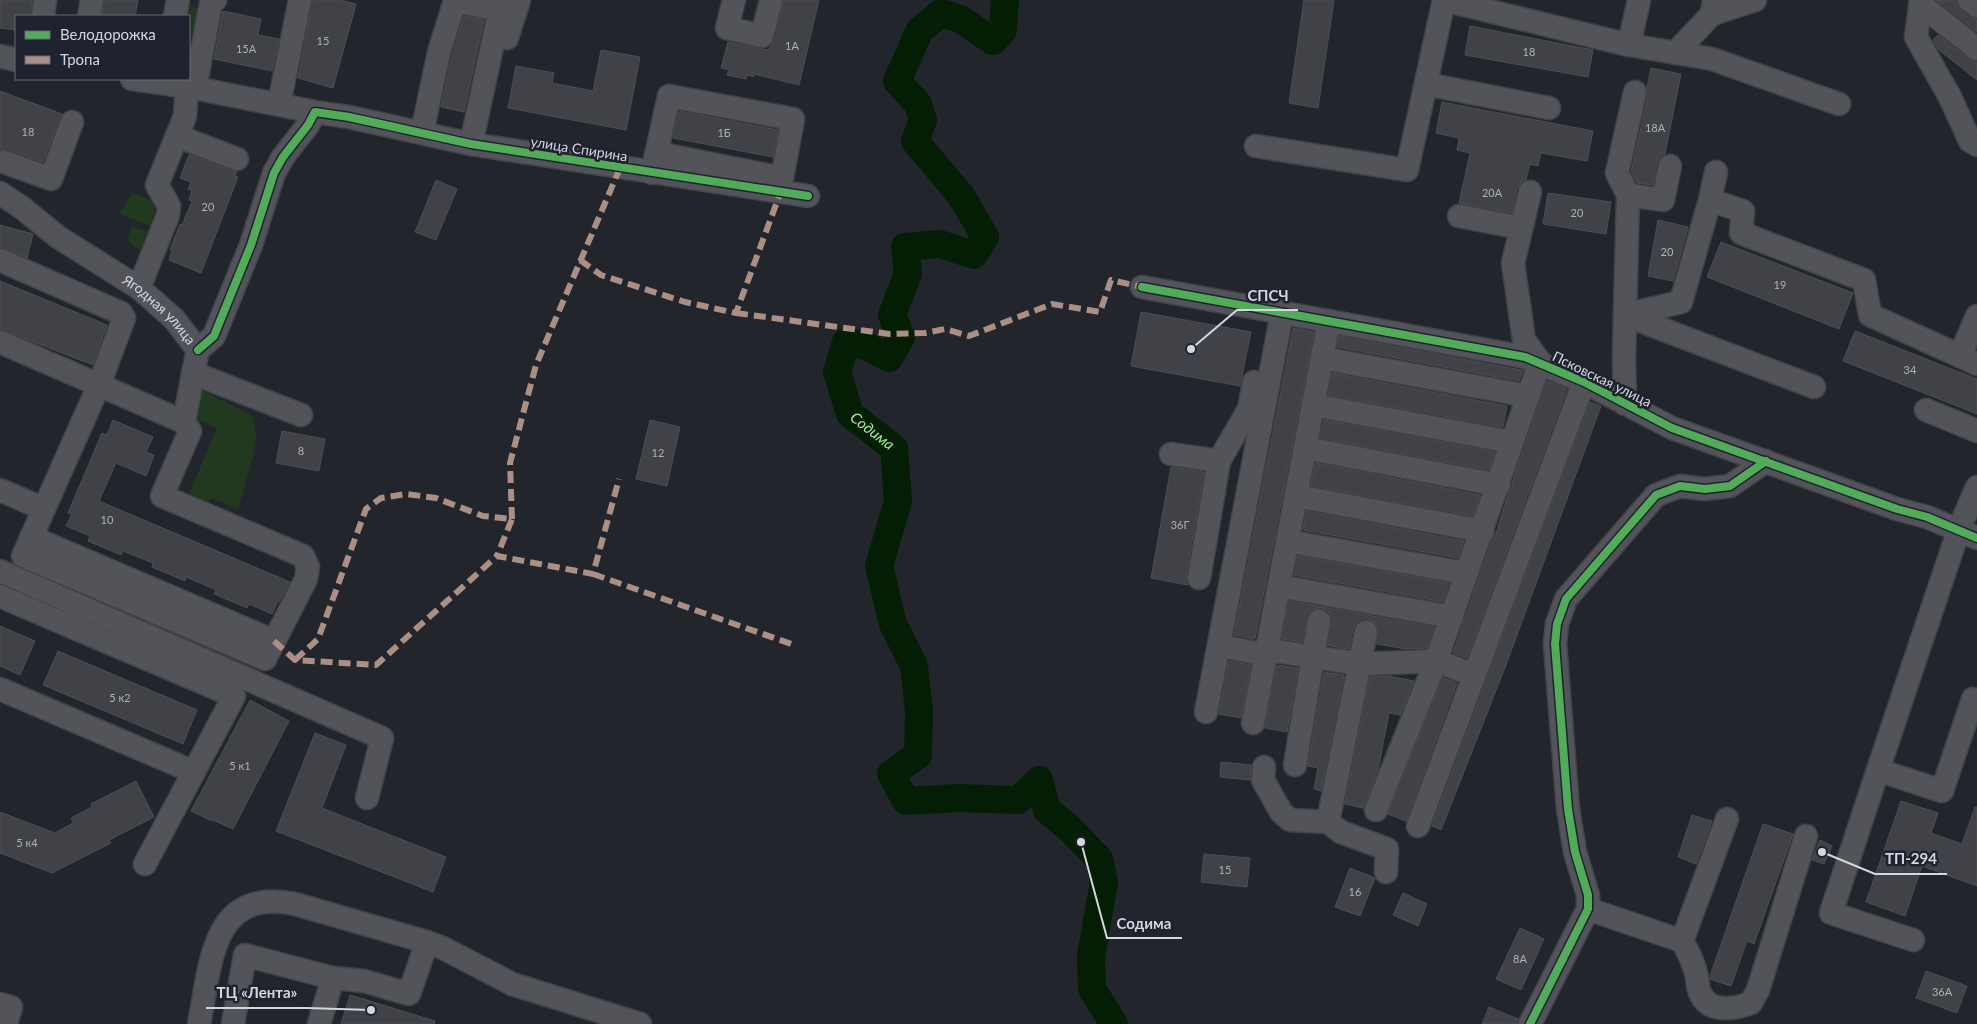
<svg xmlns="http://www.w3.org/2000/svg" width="1977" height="1024" font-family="Lato,sans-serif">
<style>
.green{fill:#20391f}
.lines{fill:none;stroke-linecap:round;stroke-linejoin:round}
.river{stroke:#031e04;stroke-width:28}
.building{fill:#404247;stroke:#4c4e54}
.minor-casing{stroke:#414349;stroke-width:25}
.minor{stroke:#53545a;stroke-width:22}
.quiet{stroke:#ac8f84;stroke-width:6;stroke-dasharray:12 6;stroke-linecap:butt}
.cycleway-casing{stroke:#1f2330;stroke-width:11}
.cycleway{stroke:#51ab58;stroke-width:8}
.labels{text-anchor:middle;stroke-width:5;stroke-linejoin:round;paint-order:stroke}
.number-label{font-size:11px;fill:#afb2ba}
.street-label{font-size:14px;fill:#d4d7e0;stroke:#1f2330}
.water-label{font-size:15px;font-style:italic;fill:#a3e99b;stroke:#1f2330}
.leader{fill:none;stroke:#d4d7e0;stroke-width:2}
.callout-dot{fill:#d4d7e0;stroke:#1f2330;stroke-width:2}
.callout-label{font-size:15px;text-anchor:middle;font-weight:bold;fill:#d4d7e0;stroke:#1f2330;stroke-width:5;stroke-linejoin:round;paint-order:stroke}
</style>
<rect width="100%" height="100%" fill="#23252c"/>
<g class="green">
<path d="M188 6 198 8 189 49V16H181Z"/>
<path d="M137 194C158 203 158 204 150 226L119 214 131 195Z"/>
<path d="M132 226 147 232 140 251 127 240Z"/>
<path d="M195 387 253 416 256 436 255 449 238 509 212 498 205 508 185 503 217 428 194 418Z"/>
</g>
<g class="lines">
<path class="river" id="s1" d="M1005 0 1003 30 993 41 960 19 941 13 920 30 897 81 918 104 923 120 915 141 962 197 985 237 974 255 940 244 905 247 908 274 892 315 901 337 889 358 866 346 846 342 837 372 850 414 894 448 898 501 879 566 893 624 914 666 919 711 918 755 891 774 906 801 958 798 1018 800 1039 780 1047 810 1068 827 1099 859 1104 882 1091 956 1092 989 1114 1024"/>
</g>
<g class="building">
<path d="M0 0H32L30 16H16V30L0 28Z"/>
<path d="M105 0H138L135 16H102Z"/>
<path d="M313 0H340L356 4 333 88 298 78Z"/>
<path d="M784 0H819L799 85 754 74V77L747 75 746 79 727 75 729 70 721 68 728 42 768 50 775 39Z"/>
<path d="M1304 0H1334L1318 108 1289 103Z"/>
<path d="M1936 0H1956L1957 6 1961 10 1970 17 1977 19V32Z"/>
<path d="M223 11 261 19 258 35 279 39 272 71 214 59Z"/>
<path d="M464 16 484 20 464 112 441 107 452 55Z"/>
<path d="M1470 26 1593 50 1588 77 1465 55Z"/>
<path d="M1938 35 1969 59 1977 62V80L1938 49 1933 40Z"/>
<path d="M601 50 640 57 626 130 508 108 516 66 554 73 552 83 593 91Z"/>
<path d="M1651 68 1681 74 1665 154 1660 158 1657 163 1653 185 1637 183 1631 172 1648 95 1647 88Z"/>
<path d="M0 91 62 114 43 162 8 150H0Z"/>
<path d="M1442 102 1593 131 1587 161 1541 153 1538 166 1530 164 1526 180 1521 183 1517 188 1512 213 1459 203 1470 153 1457 150 1459 138 1436 133Z"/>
<path d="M679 111 778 130 773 157 673 138Z"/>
<path d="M189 155 237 172 235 176 238 177 201 273 169 260 172 251 170 250 180 224 182 225 192 201 189 200 192 191 188 189 191 182 180 178Z"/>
<path d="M436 180 457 189 436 240 415 232Z"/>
<path d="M1548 193 1611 202 1606 234 1543 224Z"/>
<path d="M1658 220 1688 227 1673 281 1648 276Z"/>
<path d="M0 225 33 234 27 258 0 247Z"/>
<path d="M1721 242 1853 293 1839 329 1707 277Z"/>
<path d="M0 281 107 325 93 365 0 329Z"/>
<path d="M1141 312 1251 332 1240 386 1131 366Z"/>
<path d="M1293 328 1314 332 1255 639 1234 635Z"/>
<path d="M1855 331 1977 379V414L1843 361Z"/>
<path d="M1339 336 1521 370H1523L1519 381 1337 347Z"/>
<path d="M1332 373 1507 406 1503 427 1328 395Z"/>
<path d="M1547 381 1567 389 1467 658 1453 653 1492 540 1496 534 1508 494 1512 488V483Z"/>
<path d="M1590 402 1601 406 1506 665 1441 830 1432 826Z"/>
<path d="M113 420 153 437 146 452 154 455 146 476 116 463 99 501 290 582 279 602 278 601 272 614 249 604 247 608 214 594 216 590 186 577 185 581 152 567 153 563 123 551 121 555 88 541 90 536 66 526 72 514 68 513 102 433 107 435Z"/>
<path d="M650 420 680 427 667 486 636 479Z"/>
<path d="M1324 420 1495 452 1489 470 1320 438Z"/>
<path d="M282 431 325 439 319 471 276 463Z"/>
<path d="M1315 463 1480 495 1473 516 1311 486Z"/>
<path d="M1171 467 1204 472 1186 576 1188 585 1151 578Z"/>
<path d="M1306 511 1464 541 1458 558 1303 530Z"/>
<path d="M1298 556 1449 583 1443 602 1294 575Z"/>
<path d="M1289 601 1434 627 1427 648 1405 649 1377 644 1378 627 1374 622 1369 619H1362L1357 623 1353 629 1349 649 1341 648 1328 645 1331 617 1328 611 1321 608 1314 609 1309 613 1302 642 1282 639Z"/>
<path d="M0 626 35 641 20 675 0 666Z"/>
<path d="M58 651 197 710 183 744 43 685Z"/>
<path d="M1229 661 1251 665 1241 718 1219 714Z"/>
<path d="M1277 665 1298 668 1287 732 1265 728Z"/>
<path d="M1324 672 1344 675 1321 791 1314 789 1318 768 1308 766Z"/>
<path d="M1389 676 1414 681 1400 715 1389 713 1378 770 1363 808 1345 804 1370 677Z"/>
<path d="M1443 678 1457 683 1406 821 1388 814Z"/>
<path d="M250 700 289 721 233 829 213 820 212 821 191 811Z"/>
<path d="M315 733 346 745 322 808 446 857 433 892 276 831Z"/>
<path d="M1221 762 1251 765 1250 780 1220 777Z"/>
<path d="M136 781 154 817 109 840 111 843 52 873 0 853V812L55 833 73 823 71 818 92 807 91 804Z"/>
<path d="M1901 801 1938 813 1931 833 1962 844 1975 807H1977V886L1922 866 1905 916 1866 902Z"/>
<path d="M1692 815 1712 821 1696 864 1678 857Z"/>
<path d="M1763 824 1793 834 1754 944 1747 941 1731 986 1710 979V976Z"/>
<path d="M1820 840 1832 846 1824 864 1812 860Z"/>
<path d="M1204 854 1250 858 1247 887 1201 882Z"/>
<path d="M1350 868 1375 878 1360 916 1335 907Z"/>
<path d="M1403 893 1427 904 1418 926 1393 915Z"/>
<path d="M1520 928 1544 939 1521 990 1496 979Z"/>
<path d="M1926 971 1967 986 1957 1013 1916 998Z"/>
<path d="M350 995 435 1021 434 1024H341Z"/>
<path d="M1489 1007 1518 1019 1517 1024H1482Z"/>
</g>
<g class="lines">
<defs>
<g id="minor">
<path d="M734 0 727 28 762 36 771 0"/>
<path d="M1444 0 1629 45 1712 59 1839 104"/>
<path d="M1921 0 1916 37 1950 97 1970 141 1977 145"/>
<path d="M1969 0 1977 6"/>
<path d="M1920 4 1977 49"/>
<path d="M1712 14 1755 0"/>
<path d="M43 16 45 0"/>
<path d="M89 16 92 0"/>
<path d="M175 16 178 0"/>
<path d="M507 38 519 0"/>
<path d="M1629 45 1639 0"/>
<path d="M1675 53 1712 14 1714 0"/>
<path d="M0 56 16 60"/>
<path d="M132 79 195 88 315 112"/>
<path d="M1426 84 1549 108"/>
<path d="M195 88 211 3 215 0"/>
<path d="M1635 92 1617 173 1628 195 1625 315 1681 302 1710 200 1743 211 1741 233 1864 280 1870 315 1960 356"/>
<path d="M279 104 300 0"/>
<path d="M422 133 439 52 455 1 500 10 471 144"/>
<path d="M177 136 237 159"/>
<path d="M1256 146 1407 170 1444 0"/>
<path d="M4 162 51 179 72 122"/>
<path d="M652 173 669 96 793 119 782 178 657 153"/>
<path id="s2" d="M0 193 21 207 58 237 139 288 174 319 198 350 193 373 301 415"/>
<path d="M1628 195 1663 200 1670 166"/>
<path d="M1710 200 1716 172"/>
<path d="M1459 216 1521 228"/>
<path d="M0 260 121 313 124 318 99 385 0 342"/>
<path d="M1142 287 1525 357 1584 382 1672 428 1897 509 1927 517 1977 538"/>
<path d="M139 288 168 215 169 206 157 185 185 116 187 87"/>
<path d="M1977 316 1960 356 1977 364"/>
<path d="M198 350 214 336 251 245 274 173 283 157 308 125 315 112 349 117 471 144 808 196"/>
<path d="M1322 358 1528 396"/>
<path d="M1625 404 1624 358 1625 315 1814 387"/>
<path d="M1313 405 1512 442"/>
<path d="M1926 410 1977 431"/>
<path d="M184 422 99 385 23 556 265 659 306 579 308 567 303 556 162 496 190 431 184 422 193 373"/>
<path d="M1305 448 1499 485"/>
<path d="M1171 454 1219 461"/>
<path d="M0 490 44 509"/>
<path d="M1296 496 1483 531"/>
<path d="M31 537 274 641"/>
<path d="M1287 541 1465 573"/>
<path d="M0 571 382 738 367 798"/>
<path d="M1199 578 1219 461 1249 409 1254 382"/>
<path d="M1279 586 1452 617"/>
<path d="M0 596 72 627"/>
<path d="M81 606 72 627 234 696 145 864"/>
<path d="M1219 646 1258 653 1275 651 1361 664 1436 661 1474 675"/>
<path d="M0 689 194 772"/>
<path d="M1973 699 1942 791 1878 770 1959 529 1977 487"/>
<path d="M1206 712 1282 313"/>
<path d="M1253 723 1329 321"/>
<path d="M1295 765 1319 621"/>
<path d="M1264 767 1263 780 1281 812 1290 820 1328 822 1341 832 1387 849 1386 872"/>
<path d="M1878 770 1831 913 1913 940"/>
<path d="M1376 810 1436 661 1540 362 1524 340 1513 263 1530 192"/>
<path d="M1328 822 1366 632"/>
<path d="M1418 826 1584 382"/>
<path d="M1588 909 1682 941C1688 951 1693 962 1696 973 1698 979 1697 987 1700 993 1709 1014 1734 1009 1751 1003L1758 990 1806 836"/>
<path d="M1682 941 1727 819"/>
<path d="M0 1004 11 1007 6 1024"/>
<path d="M199 1024C211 964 211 887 295 904L427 942 443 948 512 984 640 1024"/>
<path d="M233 1024 245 955 333 978"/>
<path d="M319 1024 333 978 364 981 409 994 427 942"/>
<path d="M1530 1024 1588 909V895L1575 852 1568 809 1555 644 1557 624 1566 599 1656 495 1680 486 1705 489 1730 486 1766 461"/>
</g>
</defs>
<use href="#minor" class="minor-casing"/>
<use href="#minor" class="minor"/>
<g class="quiet">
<path d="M580 260 601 275 685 302 736 313 781 191"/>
<path d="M736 313 889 334 925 333 945 329 969 336 1052 304 1100 312 1111 280 1142 287"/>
<path d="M512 519 510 463 536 365 620 168"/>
<path d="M593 574 794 645"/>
<path d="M274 641 295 660 376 665 497 556 593 574 619 479"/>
<path d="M295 660 318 639 366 509 381 498 406 494 436 498 483 516 512 519 497 556"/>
</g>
<defs>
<g id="cycleway">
<path d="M1142 287 1525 357 1584 382 1672 428 1897 509 1927 517 1977 538"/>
<path d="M198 350 214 336 251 245 274 173 283 157 308 125 315 112 349 117 471 144 808 196"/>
<path d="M1530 1024 1588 909V895L1575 852 1568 809 1555 644 1557 624 1566 599 1656 495 1680 486 1705 489 1730 486 1766 461"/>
</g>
</defs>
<use href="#cycleway" class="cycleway-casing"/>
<use href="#cycleway" class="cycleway"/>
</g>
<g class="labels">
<g class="number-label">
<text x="323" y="45">15</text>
<text x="792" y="50">1А</text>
<text x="246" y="53">15А</text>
<text x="1529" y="56">18</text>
<text x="1655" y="132">18А</text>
<text x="28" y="136">18</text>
<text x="724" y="137">1Б</text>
<text x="1492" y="197">20А</text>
<text x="208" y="211">20</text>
<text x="1577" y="217">20</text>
<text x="1667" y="256">20</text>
<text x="1780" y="289">19</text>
<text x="1910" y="374">34</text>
<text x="301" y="455">8</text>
<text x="658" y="457">12</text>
<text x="107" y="524">10</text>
<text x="1180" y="529">36Г</text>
<text x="120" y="702">5 к2</text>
<text x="240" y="770">5 к1</text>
<text x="27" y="847">5 к4</text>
<text x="1225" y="874">15</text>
<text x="1355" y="896">16</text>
<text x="1520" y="963">8А</text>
<text x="1942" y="996">36А</text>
</g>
<g class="street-label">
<text transform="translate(579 149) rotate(9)" y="5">улица Спирина</text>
<text dy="5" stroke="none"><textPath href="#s2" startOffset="198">Ягодная улица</textPath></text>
<text transform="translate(1602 379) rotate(26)" y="5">Псковская улица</text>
</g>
<g class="water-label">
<text dy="5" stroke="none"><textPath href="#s1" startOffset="738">Содима</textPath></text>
</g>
</g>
<path class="leader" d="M1191 349L1237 310H1298M1822 852L1875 874H1947M1081 842L1107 938H1182M371 1010L307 1008H206"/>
<g class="callout-dot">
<circle cx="1191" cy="349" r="5"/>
<circle cx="1822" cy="852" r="5"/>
<circle cx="1081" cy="842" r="5"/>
<circle cx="371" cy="1010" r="5"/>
</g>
<g class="callout-label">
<text x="1268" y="301">СПСЧ</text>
<text x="1911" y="864">ТП-294</text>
<text x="1144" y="929">Содима</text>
<text x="257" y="998">ТЦ «Лента»</text>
</g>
<rect x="15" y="15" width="175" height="65" fill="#1f2330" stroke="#676b76"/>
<rect x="25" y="31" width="25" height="8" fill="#51ab58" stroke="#676b76"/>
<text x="60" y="40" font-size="15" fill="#d4d7e0">Велодорожка</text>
<rect x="25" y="56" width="25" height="8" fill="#ac8f84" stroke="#676b76"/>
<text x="60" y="65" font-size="15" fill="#d4d7e0">Тропа</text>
</svg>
